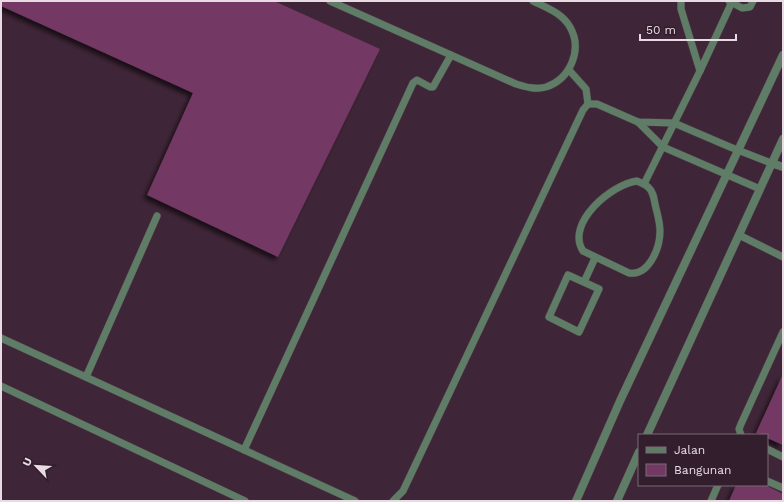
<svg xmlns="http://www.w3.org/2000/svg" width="784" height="502" font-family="'Work Sans',sans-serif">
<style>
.built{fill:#3e2537;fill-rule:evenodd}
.building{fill:#733863;filter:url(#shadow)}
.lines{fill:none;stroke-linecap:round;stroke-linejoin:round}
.service-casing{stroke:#4f3c49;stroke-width:8}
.minor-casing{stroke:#4f3c49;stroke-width:9}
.tertiary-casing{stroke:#4f3c49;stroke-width:9}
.service{stroke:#5f7c67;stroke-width:7}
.minor{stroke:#5f7c67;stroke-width:8}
.tertiary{stroke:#5f7c67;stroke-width:8}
</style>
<defs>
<filter id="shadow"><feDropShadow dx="-3.5" dy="3.5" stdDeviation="2" flood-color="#0009"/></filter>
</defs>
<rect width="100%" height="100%" fill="#321e2c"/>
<path class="built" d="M1 1H783V501H1ZM639 435H767V485H639Z"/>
<g class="building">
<path d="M1 1H274L380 49 278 257 147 195 193 93 1 6Z"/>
<path d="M783 374V445L767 438V435L756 433Z"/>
<path d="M736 485H765L783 494V501H729Z"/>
</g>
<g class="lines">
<defs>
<g id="service">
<path d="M330 1 516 84C526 87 536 90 546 87 570 79 583 50 570 27 562 13 547 8 533 1"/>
<path d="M729 1 742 8 750 7 753 1"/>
<path d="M569 70 586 89 588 104"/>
<path d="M700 71 731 4"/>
<path d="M638 122 663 147 760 189"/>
<path d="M637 181C641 183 645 184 648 187 653 191 654 198 655 204 657 213 660 222 660 231 660 248 649 276 629 273L583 251C565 223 612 184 637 181Z"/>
<path d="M644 184 700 71 681 9V1"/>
<path d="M739 235 783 257"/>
<path d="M568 275 599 289 579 332 549 317Z"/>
<path d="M584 282 595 258"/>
<path d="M1 338 355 501"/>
<path d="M86 377 157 216"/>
<path d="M1 386 245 501"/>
<path d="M741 435 739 429 741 424 783 332"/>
<path d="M767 449 783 457"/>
<path d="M244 450 413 83 417 80 430 87H433L451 55"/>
<path d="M767 481 783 488"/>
<path d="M393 501 403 491 583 110 588 104H597L638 122 674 123 730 147 771 163"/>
<path d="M711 501 718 485"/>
</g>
<path id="minor" d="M771 163 783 167"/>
<g id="tertiary">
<path d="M647 435 783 139"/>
<path d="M576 501 620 401 783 55"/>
<path d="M617 501 639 452"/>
</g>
</defs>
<use href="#service" class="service-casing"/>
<use href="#minor" class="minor-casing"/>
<use href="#tertiary" class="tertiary-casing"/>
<use href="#service" class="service"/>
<use href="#minor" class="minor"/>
<use href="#tertiary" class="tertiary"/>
</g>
<rect width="784" height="502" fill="none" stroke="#e9dbe4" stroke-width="4"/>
<rect x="638" y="434" width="130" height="52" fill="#321e2c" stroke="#7b6a76"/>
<rect x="646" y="447" width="20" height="6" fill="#5f7c67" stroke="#7b6a76"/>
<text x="674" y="454" font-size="12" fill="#e9dbe4">Jalan</text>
<rect x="646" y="464" width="20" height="12" fill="#733863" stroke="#7b6a76"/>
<text x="674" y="474" font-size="12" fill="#e9dbe4">Bangunan</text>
<g transform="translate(36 466) rotate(295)" stroke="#321e2c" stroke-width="3" paint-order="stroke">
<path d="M0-3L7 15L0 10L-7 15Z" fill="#e9dbe4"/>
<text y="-6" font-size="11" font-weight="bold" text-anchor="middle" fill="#e9dbe4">U</text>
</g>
<path d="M640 34v6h96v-6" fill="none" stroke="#e9dbe4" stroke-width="2"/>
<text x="646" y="34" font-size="12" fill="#e9dbe4" stroke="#321e2c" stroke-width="3" paint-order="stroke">50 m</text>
</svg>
